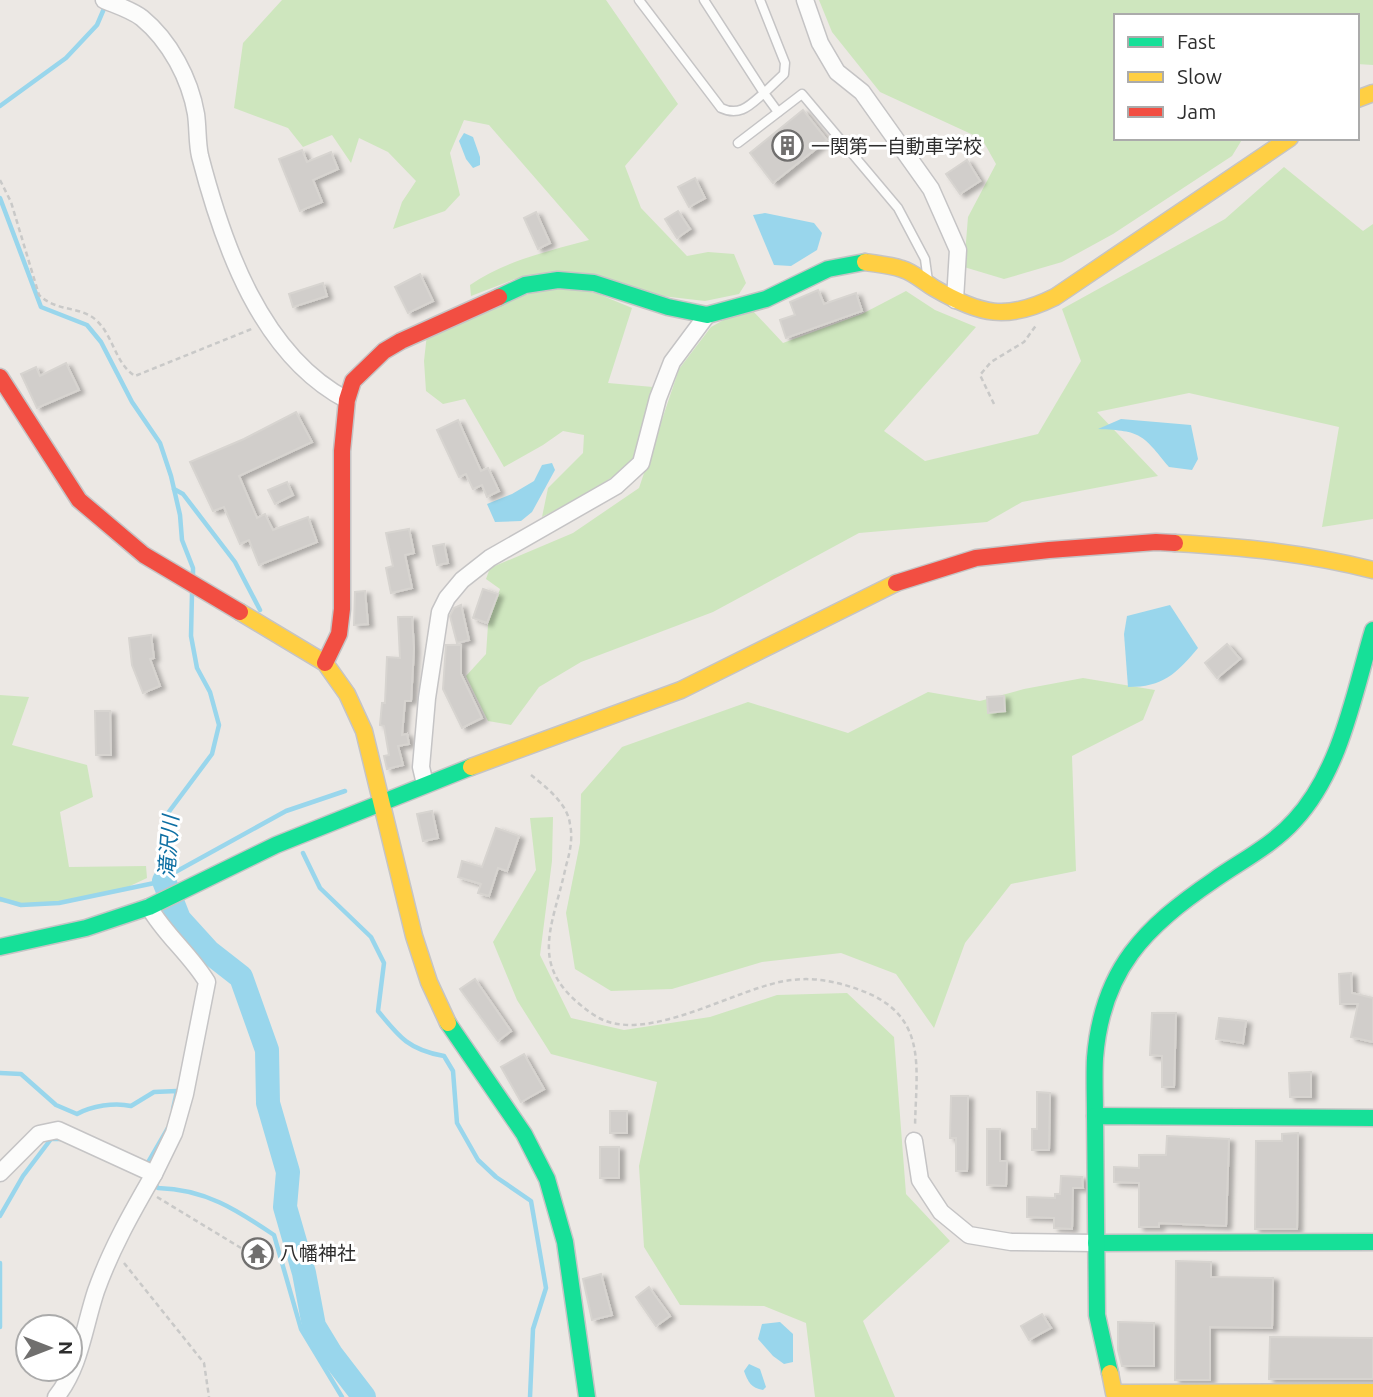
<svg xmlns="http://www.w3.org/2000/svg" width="1373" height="1397" font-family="Ubuntu,'Noto Sans JP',sans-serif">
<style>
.green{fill:#cee6be}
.water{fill:#99d6ec}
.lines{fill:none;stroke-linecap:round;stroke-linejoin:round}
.stream{stroke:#99d6ec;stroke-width:4.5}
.river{stroke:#99d6ec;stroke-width:24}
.building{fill:#d1cecb;stroke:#d7d4d0;stroke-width:2;filter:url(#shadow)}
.lane-casing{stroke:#c5c4c5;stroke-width:11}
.street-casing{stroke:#c5c4c5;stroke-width:19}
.fast-casing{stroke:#c5c4c5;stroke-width:19}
.slow-casing{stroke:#c5c4c5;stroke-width:19}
.jam-casing{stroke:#c5c4c5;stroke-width:19}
.path{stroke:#c9c9c8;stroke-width:2.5;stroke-dasharray:5 3.5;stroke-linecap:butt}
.lane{stroke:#fcfcfb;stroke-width:8}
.street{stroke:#fcfcfb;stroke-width:16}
.fast{stroke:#16e098;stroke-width:16}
.slow{stroke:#ffcf43;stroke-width:16}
.jam{stroke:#f24e42;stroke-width:16}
.labels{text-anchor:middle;stroke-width:6;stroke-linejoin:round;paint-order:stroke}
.poi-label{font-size:19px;fill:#2e2e2e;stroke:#fff;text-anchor:start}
.water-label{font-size:21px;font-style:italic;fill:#0d6fa3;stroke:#fff}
</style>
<defs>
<filter id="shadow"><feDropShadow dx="5" dy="3" stdDeviation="2" flood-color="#0004"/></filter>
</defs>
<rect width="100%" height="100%" fill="#ece8e4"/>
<g class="green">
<path d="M282 0H606L678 104 625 166 641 208 687 256 708 252 734 254 746 283 739 294 705 301 515 279 471 296 470 285C504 261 549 251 589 240L489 125 464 120 450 153 460 195 445 211 393 229 402 202 416 181 388 152 359 138 351 163 332 135 303 147 288 128 234 108 243 43Z"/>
<path d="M819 0H1373V65L1357 64V16H1116V138H1243L1232 156 1113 234 1062 262 1004 279 964 267 968 217 996 164 982 139 880 92 832 32Z"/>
<path d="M1284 167 1363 231 1373 224V519L1322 527 1339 427 1189 393 1097 412 1158 476 1022 502 987 522 859 533 713 612 581 662 539 687 511 725 488 721 466 676 486 654 488 625 500 589 486 579 490 568 573 533 639 488 679 369 711 327 736 313 753 311 783 343 862 314 906 291 935 310 976 327 884 431 925 461 1038 434 1081 361 1062 309 1225 219Z"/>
<path d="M555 285 596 293 632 308 608 383 653 387C648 410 646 439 633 460 624 474 560 508 542 517L548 488 583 453 584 435 563 431 543 445 504 467 465 399 443 404 426 391 424 361 427 334 493 306Z"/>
<path d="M1083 678 1155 690 1143 720 1072 756 1076 871 1011 884 965 943 934 1028 896 974 841 953 762 962 672 989 611 991 575 969 566 913 580 843 581 794 622 747 748 702 848 733 928 692 980 701 1024 689Z"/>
<path d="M0 695 29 697 12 745 87 765 93 797 60 812 69 867 146 866 147 878 115 893 31 905 0 902Z"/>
<path d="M553 817 552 861 540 955 571 1018 624 1030 710 1017 777 995 847 993 894 1037 906 1194 950 1241 863 1321 895 1397H815L806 1323 764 1306 680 1305 644 1247 639 1166 657 1082 551 1054 517 1000 493 942 536 870 530 818Z"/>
</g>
<g class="water">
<path d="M464 133 473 137 480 157V165L473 168 466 159 459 141Z"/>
<path d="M765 213 814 223 822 233 817 250 791 266 774 265 753 215Z"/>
<path d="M1121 419 1191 425 1198 459 1192 470 1169 467C1142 434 1142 431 1098 429Z"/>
<path d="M552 463 555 470 532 512 521 521 495 522 487 504 512 494 534 481 542 465Z"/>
<path d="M1170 605 1198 648C1176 674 1163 687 1128 687L1124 634 1127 616Z"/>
<path d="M780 1322 793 1334V1362L784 1364 773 1356 758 1339 762 1324Z"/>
<path d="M749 1364 760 1369 766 1387 763 1390C751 1388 748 1382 744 1371Z"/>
</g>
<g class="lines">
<g class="stream">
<path d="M0 106 66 58 97 25 106 4"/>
<path d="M0 198 41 307 87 325 101 342 132 402 160 443 171 476 180 515 182 540 193 568V577"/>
<path d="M174 489 183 494 235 562 260 610"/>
<path d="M303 853 320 888 371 937 384 963 378 1011C399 1037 409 1050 444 1056L453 1071 457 1123 478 1160 496 1177 531 1201 546 1288 533 1329 530 1397"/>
<path d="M170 875 286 811 345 791"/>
<path d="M0 899 21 905 59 903 164 881 170 875 168 813 212 754 219 725 210 692 197 668 191 636 192 593"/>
<path d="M0 1073 21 1074 56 1105 77 1114C91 1106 115 1102 131 1106L154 1092 177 1091 173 1109"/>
<path d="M146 1166 168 1128"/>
<path d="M152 1181 158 1188C205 1189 237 1210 274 1235L301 1329 342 1397"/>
<path d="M0 1216 23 1176 51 1139H62"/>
<path d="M0 1263V1327"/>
</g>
<path class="river" d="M164 881 179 919 209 952 241 977 267 1050 268 1103 288 1172 285 1207 304 1273 314 1326 331 1354 364 1397"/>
</g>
<g class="building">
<path d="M803 110 827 140 773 183 750 153Z"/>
<path d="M302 150 307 162 331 152 338 169 313 180 322 202 300 211 279 159Z"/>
<path d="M967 160 980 181 960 194 946 174Z"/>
<path d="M695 178 705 198 689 207 678 187Z"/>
<path d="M678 211 690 229 677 238 665 219Z"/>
<path d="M536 212 550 243 538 249 524 218Z"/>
<path d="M420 274 433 301 408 313 395 287Z"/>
<path d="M323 283 327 296 293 307 289 294Z"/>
<path d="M818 290 824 304 856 293 862 311 786 338 780 320 795 315 790 302Z"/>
<path d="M66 363 79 390 37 408 21 374 36 367 40 376Z"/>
<path d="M296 412 312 442 239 476 257 518 265 514 273 530 308 517 317 542 259 565 249 540 240 544 224 507 213 511 190 462 244 439Z"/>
<path d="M458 420 481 471 488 468 499 491 487 497 482 485 473 489 466 474 459 477 437 430Z"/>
<path d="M287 482 293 495 275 504 268 490Z"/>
<path d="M409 529 414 553 405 555 412 588 391 593 386 568 393 566 386 533Z"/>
<path d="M444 544 448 563 437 565 433 546Z"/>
<path d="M483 589 498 594 487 623 473 618Z"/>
<path d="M365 591 368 624 354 625 355 592Z"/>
<path d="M461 605 469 640 457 643 450 616 454 608Z"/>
<path d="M398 617H412L414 649 411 701H405L402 735 407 734 409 744 398 746 403 765 387 769 384 756 389 755 384 726 380 725 382 703H385L387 657 400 658Z"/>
<path d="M151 635 154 658 150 659 160 686 143 693 132 665 129 638Z"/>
<path d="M1227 644 1240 659 1217 678 1205 663Z"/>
<path d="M446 645H461V674L482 718 462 728 443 689Z"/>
<path d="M1004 696 1005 711 988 713 987 697Z"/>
<path d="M95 711H110L111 755H96Z"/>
<path d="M432 811 438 838 423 841 417 814Z"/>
<path d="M496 828 519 836 507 871 498 868 489 896 478 893 481 884 458 877 462 861 482 867Z"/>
<path d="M1351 973 1352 993 1373 998V1042L1351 1037 1358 1004H1340L1339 974Z"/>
<path d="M475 979 511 1031 498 1041 460 989Z"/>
<path d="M1152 1013H1176L1174 1087H1162V1056L1150 1055Z"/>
<path d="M1219 1018 1246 1021 1243 1043 1216 1039Z"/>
<path d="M524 1054 544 1089 521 1102 501 1067Z"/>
<path d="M1311 1072V1097H1290L1289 1073Z"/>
<path d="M1037 1092 1050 1093 1049 1150H1032V1129H1037Z"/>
<path d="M951 1096H968L967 1171H956V1138H950Z"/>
<rect x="610" y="1111" width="17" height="22"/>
<path d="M987 1129H1000V1161H1007L1006 1186 987 1185Z"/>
<path d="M1298 1133 1297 1229H1255L1256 1141H1282V1134Z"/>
<path d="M1167 1136 1229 1139 1226 1226 1159 1223V1227H1139V1183L1114 1182V1167L1139 1168V1155H1166Z"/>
<rect x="600" y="1147" width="19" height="31"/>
<path d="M1061 1176 1082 1177 1083 1188H1073L1072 1229 1054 1228V1218L1027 1217V1197L1055 1198V1194H1060Z"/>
<path d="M1176 1261 1211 1262V1277L1273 1278 1272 1328 1210 1327V1380H1175Z"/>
<path d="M601 1274 612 1315 592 1320 583 1279Z"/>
<path d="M649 1287 670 1316 656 1326 636 1297Z"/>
<path d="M1042 1314 1051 1328 1029 1340 1021 1326Z"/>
<path d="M1118 1322 1154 1323V1366H1122L1118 1350Z"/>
<path d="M1270 1337 1373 1338V1379H1269Z"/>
</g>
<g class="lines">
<defs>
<g id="lane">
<path d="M639 0 721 108C740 117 750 105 764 93L778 112"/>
<path d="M704 0 764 93 784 74 785 63 760 0"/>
<path d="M738 143 802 94 898 208 925 259 928 281"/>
</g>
<g id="street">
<path d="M104 0C116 5 132 10 142 18 170 41 190 79 196 114 198 128 197 143 200 156 223 245 261 355 347 400"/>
<path d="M805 0 820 43 837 72 862 92 931 189 958 250 955 300"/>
<path d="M425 784 421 767 427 698 440 612 447 598 462 580 490 558 616 486 641 463 658 398 672 362 707 315"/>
<path d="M914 1141 920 1180 941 1212 969 1235 1011 1242 1096 1243"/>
<path d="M0 1173 39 1134 58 1130 154 1174 174 1133 185 1094 207 982C190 954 165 935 149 907"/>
<path d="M56 1397C80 1368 84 1327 96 1291 111 1249 132 1212 154 1174"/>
</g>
<g id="fast">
<path d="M499 297 525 285 558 280 594 283 668 307 707 315 766 299 828 269 865 262"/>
<path d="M0 947 86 928 149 907 276 845 471 767"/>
<path d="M448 1023 524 1134 547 1179 565 1242 587 1397"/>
<path d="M1095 1116C1095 1097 1094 1077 1095 1058 1102 969 1145 927 1214 880 1241 861 1273 845 1295 820 1341 770 1354 693 1373 630"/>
<path d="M1096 1243 1373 1242"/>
<path d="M1110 1373 1097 1315 1095 1116 1373 1118"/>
</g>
<g id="slow">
<path d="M1357 99 1373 93"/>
<path d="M865 262C877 264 890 265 902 269 913 272 924 282 934 288 980 315 1007 321 1055 297L1290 138"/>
<path d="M1175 543C1245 547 1305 553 1373 570"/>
<path d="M240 612 325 663 347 694 364 731 414 936 429 982 448 1023"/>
<path d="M471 767 681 690 896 583"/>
<path d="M1110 1373 1114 1393 1373 1392"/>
</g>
<g id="jam">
<path d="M0 377 79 500 144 555 240 612"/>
<path d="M896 583 976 558 1049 550 1156 542 1175 543"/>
<path d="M325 663 339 634 342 609V451L347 400 353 381 384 351 401 341 499 297"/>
</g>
</defs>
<use href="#lane" class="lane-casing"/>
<use href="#street" class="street-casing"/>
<use href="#fast" class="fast-casing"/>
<use href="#slow" class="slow-casing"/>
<use href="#jam" class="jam-casing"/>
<g class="path">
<path d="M0 180 11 202 39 295C58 313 82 305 98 322 114 338 115 363 135 376L254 328"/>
<path d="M994 404 980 375 991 362 1024 342 1037 324"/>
<path d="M531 775C547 788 567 803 570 824 573 838 570 852 566 866 552 931 525 968 594 1015 644 1049 739 985 792 980 816 977 838 982 860 990 929 1015 916 1067 915 1127"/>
<path d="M157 1197 241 1248"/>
<path d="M124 1263 204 1363 209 1397"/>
</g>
<use href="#lane" class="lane"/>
<use href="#street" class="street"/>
<use href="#fast" class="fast"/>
<use href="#slow" class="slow"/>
<use href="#jam" class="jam"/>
</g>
<defs>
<symbol id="building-ring" viewBox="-11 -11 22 22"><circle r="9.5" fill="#fff" stroke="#706f6e" stroke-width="1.5"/><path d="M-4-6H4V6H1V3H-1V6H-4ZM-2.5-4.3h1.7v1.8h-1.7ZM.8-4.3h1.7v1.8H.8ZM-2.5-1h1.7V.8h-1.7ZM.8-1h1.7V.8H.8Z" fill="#706f6e"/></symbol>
<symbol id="temple-ring" viewBox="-11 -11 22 22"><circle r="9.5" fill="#fff" stroke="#706f6e" stroke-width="1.5"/><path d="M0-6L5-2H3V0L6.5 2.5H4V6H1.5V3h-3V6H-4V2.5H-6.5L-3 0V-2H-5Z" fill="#706f6e"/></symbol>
</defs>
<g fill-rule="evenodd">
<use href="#building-ring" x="770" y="128" width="35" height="35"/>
<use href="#temple-ring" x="240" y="1236" width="35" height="35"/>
</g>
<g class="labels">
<g class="poi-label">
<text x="811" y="153">一関第一自動車学校</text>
<text x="280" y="1260">八幡神社</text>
</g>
<g class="water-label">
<text transform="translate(169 847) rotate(-86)" y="7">滝沢川</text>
</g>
</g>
<rect x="1114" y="14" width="245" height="126" fill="#ffffff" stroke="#ababab" stroke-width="2"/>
<rect x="1128" y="37" width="35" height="10" fill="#16e098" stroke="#ababab" stroke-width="2"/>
<text x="1177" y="49" font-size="21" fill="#2e2e2e">Fast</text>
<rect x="1128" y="72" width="35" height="10" fill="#ffcf43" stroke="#ababab" stroke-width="2"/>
<text x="1177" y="84" font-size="21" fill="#2e2e2e">Slow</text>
<rect x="1128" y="107" width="35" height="10" fill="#f24e42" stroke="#ababab" stroke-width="2"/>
<text x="1177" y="119" font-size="21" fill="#2e2e2e">Jam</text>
<g transform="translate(49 1348) rotate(90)"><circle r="33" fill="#ffffff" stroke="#ababab" stroke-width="2"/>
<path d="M0-5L12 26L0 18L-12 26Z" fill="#706f6e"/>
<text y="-10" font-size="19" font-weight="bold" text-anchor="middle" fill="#2e2e2e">N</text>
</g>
</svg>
